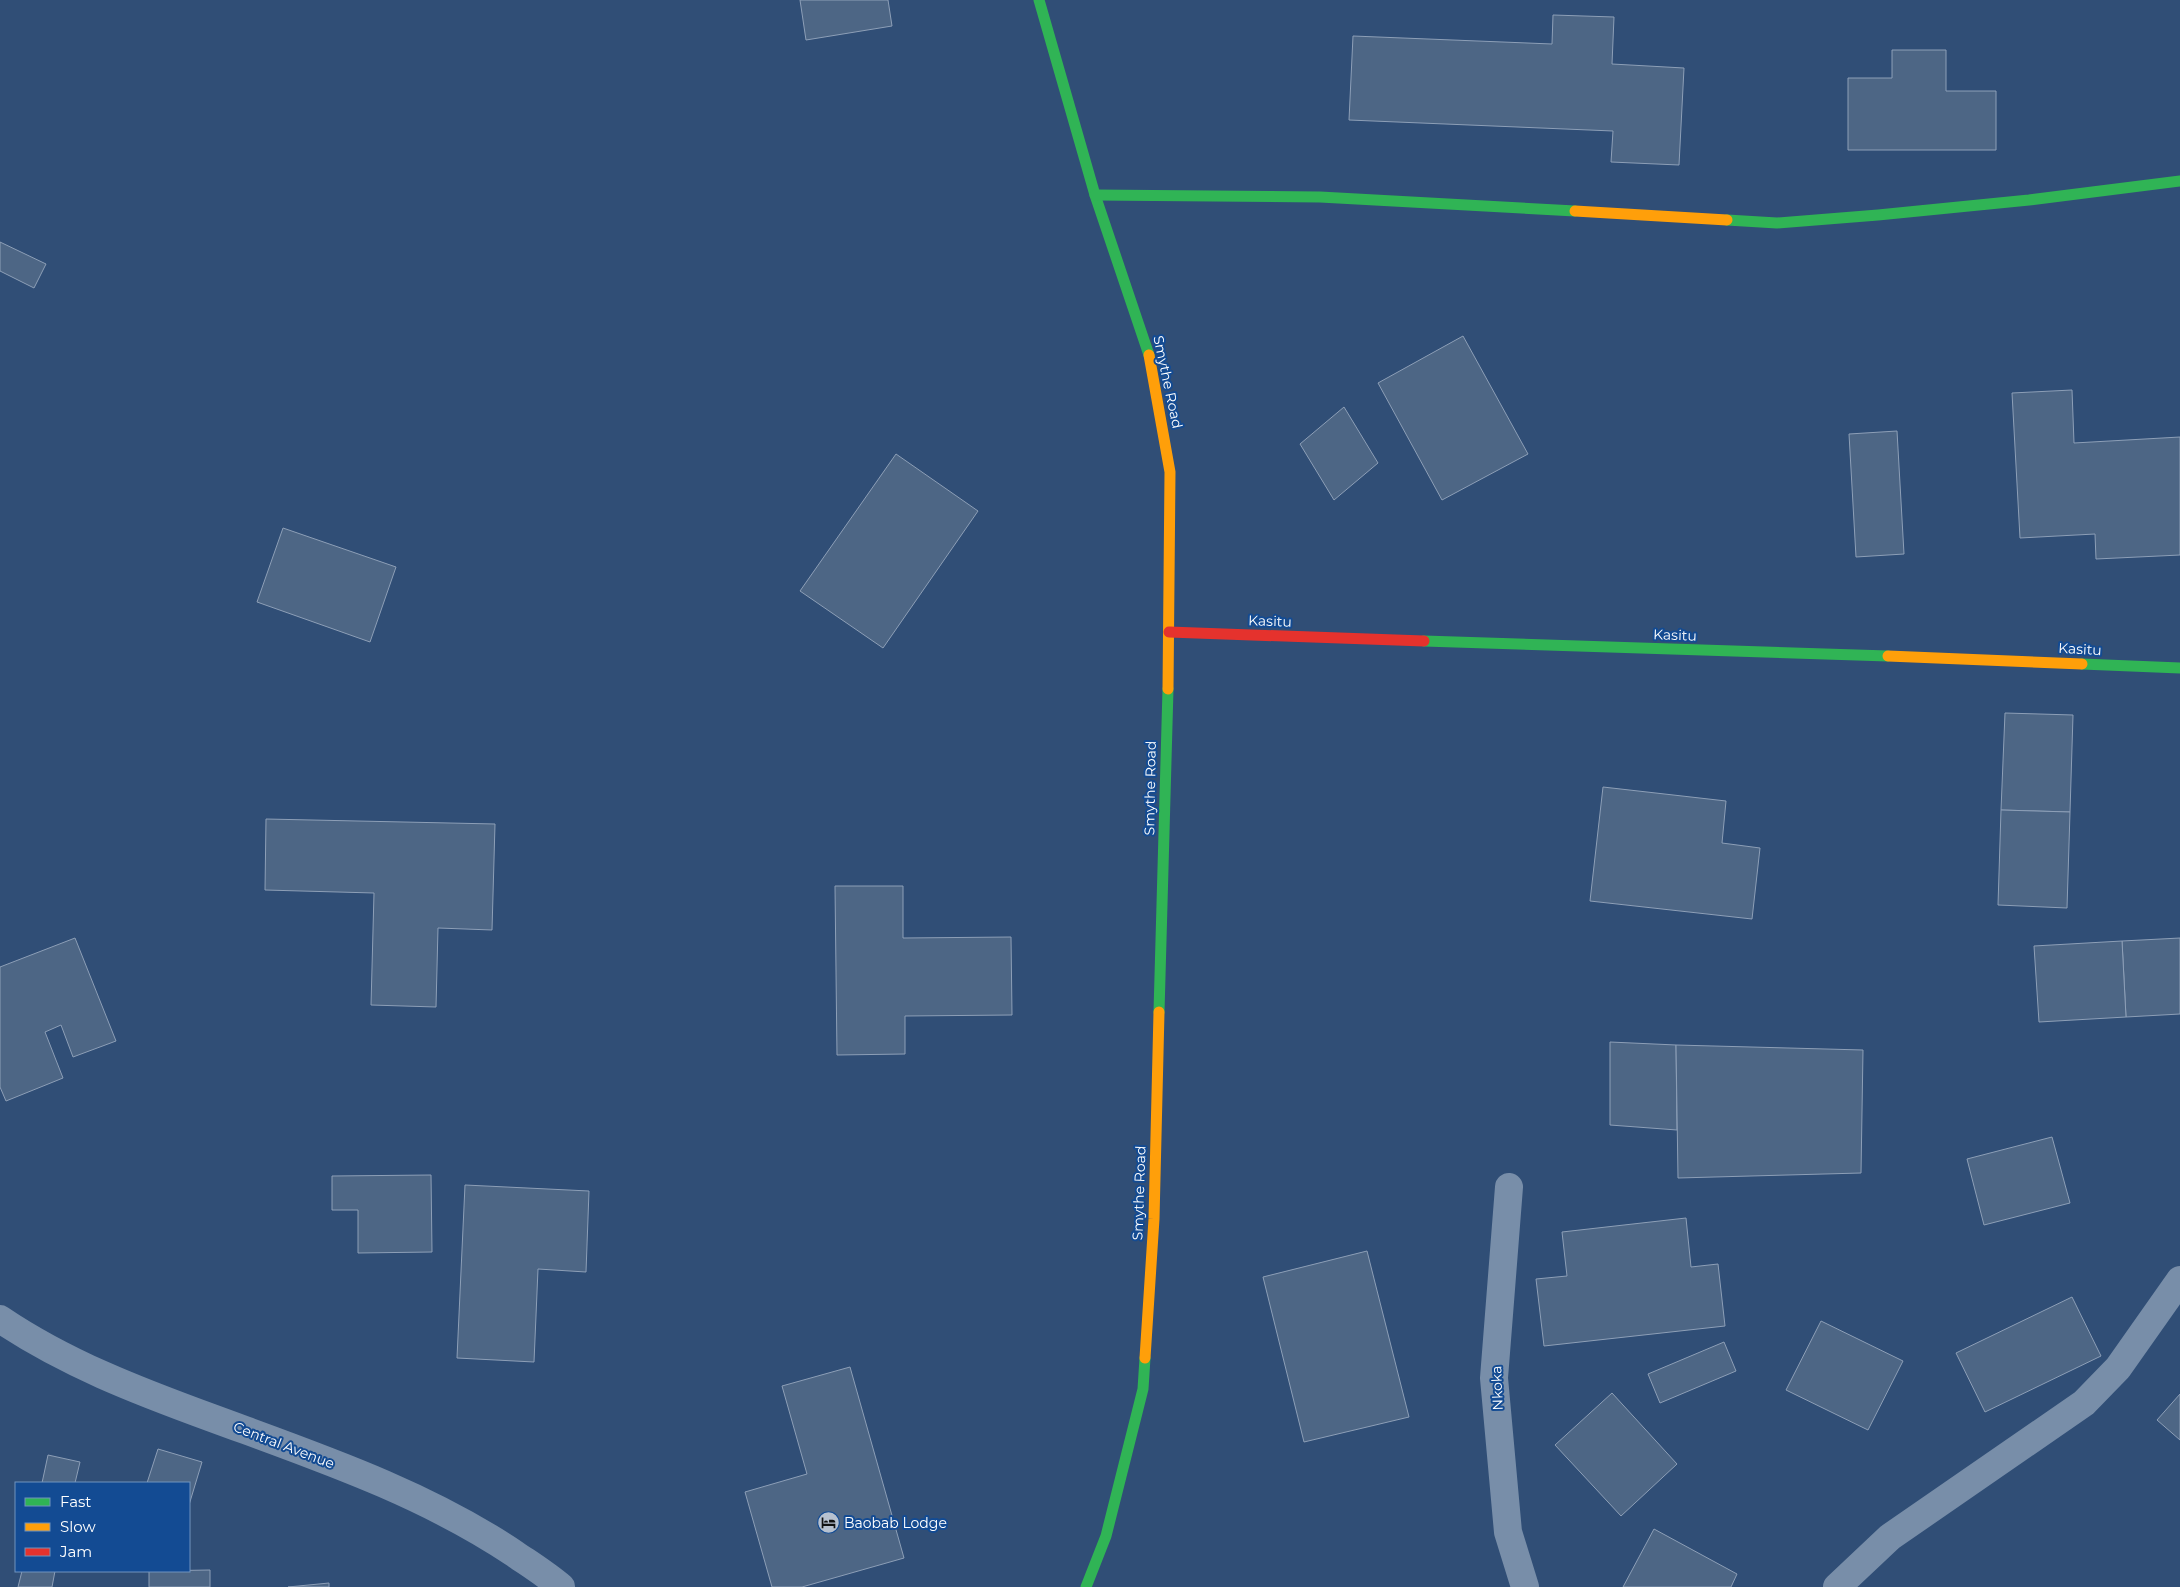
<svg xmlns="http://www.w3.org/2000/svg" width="2180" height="1587" font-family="Montserrat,sans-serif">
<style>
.building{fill:#4d6685;stroke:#8d9fb7}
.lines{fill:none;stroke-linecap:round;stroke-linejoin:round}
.street{stroke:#788ea9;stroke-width:28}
.fast{stroke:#30b455;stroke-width:11}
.slow{stroke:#ff9f0a;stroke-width:11}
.jam{stroke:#e5322d;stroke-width:11}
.labels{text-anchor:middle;stroke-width:4;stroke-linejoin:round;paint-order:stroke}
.street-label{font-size:14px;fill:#fff;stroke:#134b93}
.poi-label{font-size:14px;fill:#fff;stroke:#134b93;text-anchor:start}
</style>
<rect width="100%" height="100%" fill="#304e76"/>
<g class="building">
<path d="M800 0H888L892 26 806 40Z"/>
<path d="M1553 15 1614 17 1612 64 1684 68 1679 165 1611 162 1613 131 1349 120 1353 36 1552 44Z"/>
<path d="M1892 50H1946V91H1996V150H1848V78H1892Z"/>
<path d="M0 242 46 264 34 288 0 271Z"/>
<path d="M1463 336 1528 454 1442 500 1378 383Z"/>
<path d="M2072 390 2074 443 2180 437V555L2096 559 2095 534 2020 538 2012 393Z"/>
<path d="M1344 407 1378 463 1334 500 1300 444Z"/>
<path d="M1897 431 1904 554 1856 557 1849 434Z"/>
<path d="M896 454 978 511 883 648 800 591Z"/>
<path d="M283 528 396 567 370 642 257 602Z"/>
<path d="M2005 713 2073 715 2070 812 2001 810Z"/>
<path d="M1603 787 1726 801 1722 843 1760 848 1752 919 1590 901Z"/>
<path d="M2001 810 2070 812 2067 908 1998 905Z"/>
<path d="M266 819 495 824 492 930 438 928 436 1007 371 1005 374 893 265 890Z"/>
<path d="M835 886H903V938L1011 937 1012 1015 905 1016V1054L837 1055Z"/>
<path d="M75 938 116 1041 73 1057 61 1025 45 1032 63 1078 6 1101 0 1087V967Z"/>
<path d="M2180 938V1014L2126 1017 2122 941Z"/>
<path d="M2122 941 2126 1017 2039 1022 2034 946Z"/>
<path d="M1610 1042 1676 1045 1677 1130 1610 1125Z"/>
<path d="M1676 1045 1863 1050 1861 1173 1678 1178Z"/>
<path d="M2052 1137 2070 1203 1984 1225 1967 1159Z"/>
<path d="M431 1175 432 1252 358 1253V1210H332V1176Z"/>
<path d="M465 1185 589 1191 586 1272 538 1269 534 1362 457 1358Z"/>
<path d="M1686 1218 1691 1267 1718 1264 1725 1326 1544 1346 1536 1279 1567 1276 1562 1232Z"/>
<path d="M1367 1251 1409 1417 1304 1442 1263 1277Z"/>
<path d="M2072 1297 2101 1356 1985 1412 1956 1353Z"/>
<path d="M1821 1321 1903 1361 1868 1430 1786 1390Z"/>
<path d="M1724 1342 1736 1371 1660 1403 1648 1374Z"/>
<path d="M850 1367 904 1558 802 1587H772L745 1492 807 1474 782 1386Z"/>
<path d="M1612 1393 1677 1464 1621 1516 1555 1445Z"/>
<path d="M2180 1394V1440L2157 1420Z"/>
<path d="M158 1449 202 1462 189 1505V1483H147Z"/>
<path d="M48 1455 80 1462 75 1483H42Z"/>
<path d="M1654 1529 1737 1574 1731 1587H1623Z"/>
<path d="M210 1570V1587H149V1571Z"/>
<path d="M22 1571H55L52 1587H18Z"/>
<path d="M329 1583V1587H288Z"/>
</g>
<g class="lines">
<g class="street">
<path d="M1509 1187 1494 1378 1508 1532 1525 1587"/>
<path d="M0 1319C65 1363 138 1391 212 1418 315 1456 423 1492 515 1554 531 1565 547 1575 561 1587"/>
<path d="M1837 1587 1890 1537 2084 1403 2118 1368 2180 1280"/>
</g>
<g class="fast">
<path d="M1039 0 1095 195 1149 355"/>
<path d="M1095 195 1320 197 1575 211"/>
<path d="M1727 220 1777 223 1878 215 2029 200 2180 181"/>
<path d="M1424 641 1888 656"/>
<path d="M2082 664 2180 668"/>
<path d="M1159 1012 1168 689"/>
<path d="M1086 1587 1106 1536 1143 1389 1145 1358"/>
</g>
<g class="slow">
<path d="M1575 211 1727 220"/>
<path d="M1149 355 1170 472 1168 689"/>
<path d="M1888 656 2082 664"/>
<path d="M1145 1358 1154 1219 1159 1012"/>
</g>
<path class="jam" d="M1169 632 1424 641"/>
</g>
<defs>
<symbol id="hotel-disc" viewBox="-11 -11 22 22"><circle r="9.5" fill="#b7c1cf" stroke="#134b93"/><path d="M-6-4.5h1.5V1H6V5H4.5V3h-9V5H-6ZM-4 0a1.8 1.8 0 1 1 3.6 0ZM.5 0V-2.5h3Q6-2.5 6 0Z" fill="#111"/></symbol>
</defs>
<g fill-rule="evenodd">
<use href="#hotel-disc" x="816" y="1510" width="25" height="25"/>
</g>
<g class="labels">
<g class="street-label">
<text transform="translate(1168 382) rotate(78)" y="5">Smythe Road</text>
<text transform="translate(1270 621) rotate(2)" y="5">Kasitu</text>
<text transform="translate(1675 635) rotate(2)" y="5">Kasitu</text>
<text transform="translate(2080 649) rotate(3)" y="5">Kasitu</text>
<text transform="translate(1150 788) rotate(-89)" y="5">Smythe Road</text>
<text transform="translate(1139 1193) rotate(-88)" y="5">Smythe Road</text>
<text transform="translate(1497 1388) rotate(-92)" y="5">Nkoka</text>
<text transform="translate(284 1445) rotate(21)" y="5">Central Avenue</text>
</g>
<g class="poi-label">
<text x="844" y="1528">Baobab Lodge</text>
</g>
</g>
<rect x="15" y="1482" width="175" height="90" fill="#134b93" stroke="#7193be"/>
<rect x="25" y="1498" width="25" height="8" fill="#30b455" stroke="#7193be"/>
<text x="60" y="1507" font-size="15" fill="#ffffff">Fast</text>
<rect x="25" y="1523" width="25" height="8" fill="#ff9f0a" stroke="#7193be"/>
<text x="60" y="1532" font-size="15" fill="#ffffff">Slow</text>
<rect x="25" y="1548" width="25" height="8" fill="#e5322d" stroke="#7193be"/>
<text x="60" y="1557" font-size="15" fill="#ffffff">Jam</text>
</svg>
